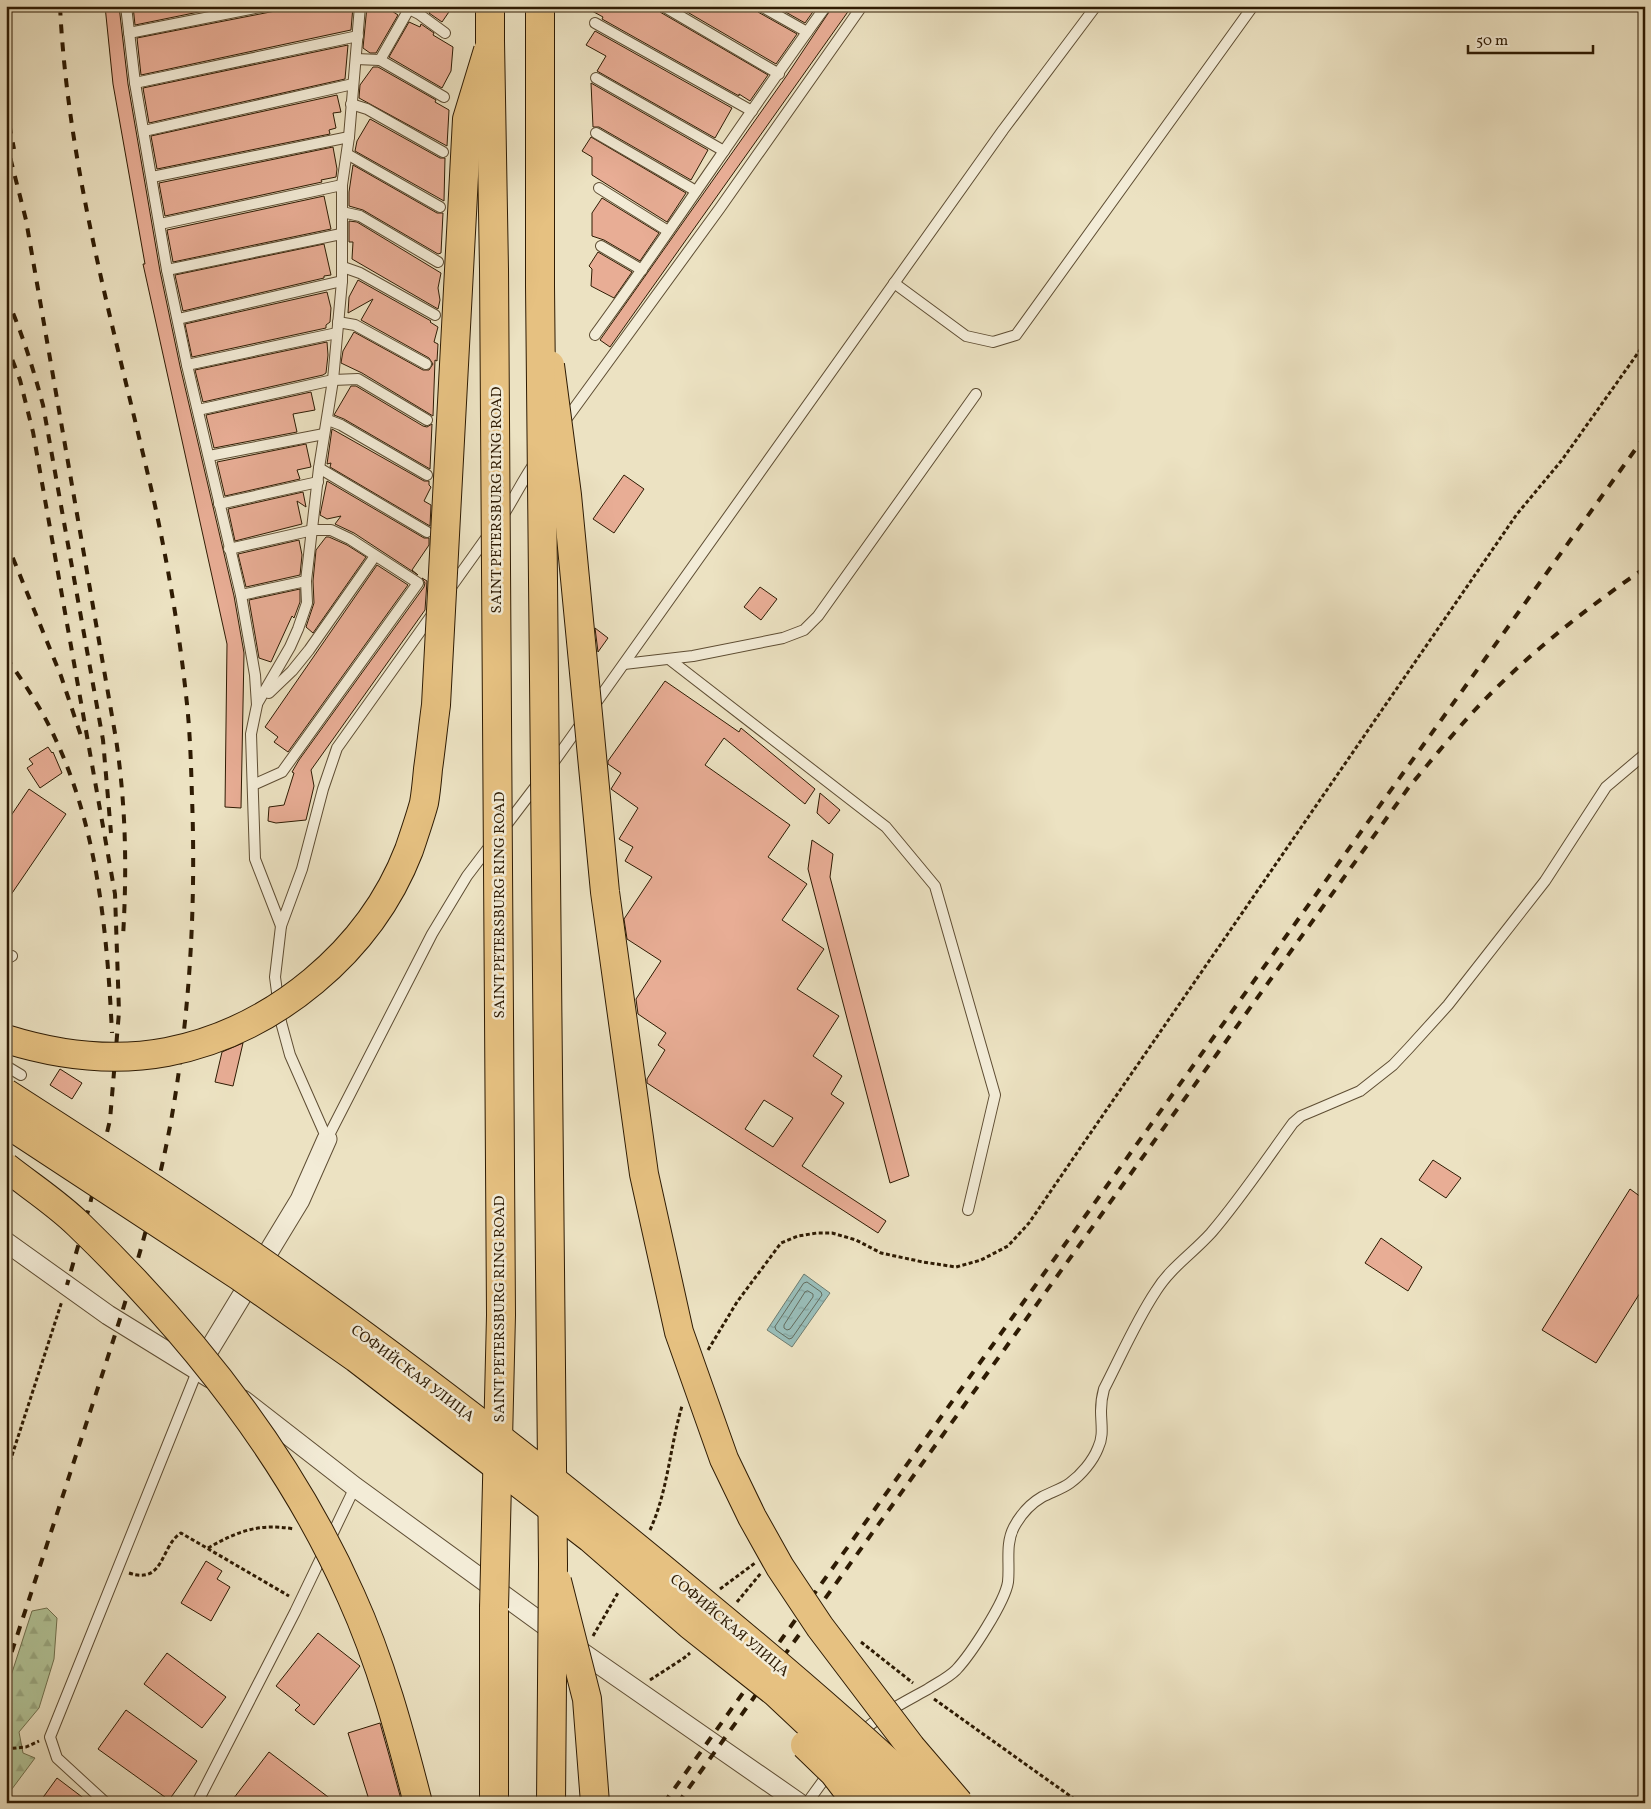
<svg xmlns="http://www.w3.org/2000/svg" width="1651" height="1809" font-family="Vollkorn,serif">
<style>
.forest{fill:url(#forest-firs);stroke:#70704e}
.water{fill:url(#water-ripples);stroke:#6e7c70}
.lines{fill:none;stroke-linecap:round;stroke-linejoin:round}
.shore{stroke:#646c5e;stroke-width:1}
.building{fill:#e8ad95;stroke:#2e1b03;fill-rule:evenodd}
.service-casing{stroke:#5e4d33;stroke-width:12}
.minor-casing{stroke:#5e4d33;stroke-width:21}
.motorway-casing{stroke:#2e1b03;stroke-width:30}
.path{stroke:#2e1b03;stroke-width:3;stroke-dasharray:4 2.5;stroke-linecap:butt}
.service{stroke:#f3ecd7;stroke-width:10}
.minor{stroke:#f3ecd7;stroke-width:19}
.motorway{stroke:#e6c181;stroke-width:28}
.rail{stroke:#2e1b03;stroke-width:4;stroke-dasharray:9 9;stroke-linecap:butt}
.primary-bridge-casing{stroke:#2e1b03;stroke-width:30;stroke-linecap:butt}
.motorway-bridge-casing{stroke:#2e1b03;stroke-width:30;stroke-linecap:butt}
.primary-bridge{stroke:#e6c181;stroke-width:28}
.motorway-bridge{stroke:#e6c181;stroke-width:28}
.labels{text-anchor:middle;stroke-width:5;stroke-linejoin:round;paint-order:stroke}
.street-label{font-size:15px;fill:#2e1b03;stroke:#f3ecd7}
</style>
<defs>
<pattern id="forest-firs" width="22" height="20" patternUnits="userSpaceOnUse" patternTransform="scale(1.25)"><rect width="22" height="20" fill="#b2c498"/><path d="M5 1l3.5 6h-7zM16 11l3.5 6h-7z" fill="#99a881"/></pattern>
<pattern id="water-ripples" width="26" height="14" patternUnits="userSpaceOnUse" patternTransform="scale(1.25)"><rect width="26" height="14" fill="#99bdb8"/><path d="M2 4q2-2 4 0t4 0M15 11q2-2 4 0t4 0" fill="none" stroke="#84a29d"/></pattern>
</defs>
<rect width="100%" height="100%" fill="#ece2c2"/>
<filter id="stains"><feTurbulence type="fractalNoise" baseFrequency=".004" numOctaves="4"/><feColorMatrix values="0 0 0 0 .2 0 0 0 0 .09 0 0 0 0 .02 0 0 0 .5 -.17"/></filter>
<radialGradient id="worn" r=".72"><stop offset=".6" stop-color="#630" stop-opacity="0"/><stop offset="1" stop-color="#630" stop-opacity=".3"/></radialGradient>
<path class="forest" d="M47 1608 57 1618 54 1659 39 1708 19 1732 23 1753 35 1758 6 1797V1691L32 1611Z"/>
<path class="water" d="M804 1274 830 1293 792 1347 767 1330Z"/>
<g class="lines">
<g class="shore">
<path d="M804 1283 807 1282 821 1292 822 1295 792 1338 789 1339 776 1330 775 1327Z"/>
<path d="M808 1291 813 1294V1297L790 1329 787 1330 784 1328V1325L805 1292Z"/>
</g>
</g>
<g class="building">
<path d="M105 6H119L128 84 160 271 180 366 234 596 244 653 241 808 225 807 227 644 143 264H145L113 84Z"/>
<path d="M133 6H228L135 25Z"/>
<path d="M301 6H353L351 30 141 75 137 38Z"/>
<path d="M367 6H384L398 15 376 53H370L363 48Z"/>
<path d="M434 6H453L442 22 429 13Z"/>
<path d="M583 6H656L660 12 768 75 750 101 739 94V96L602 19 603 17Z"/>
<path d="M677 6H754L758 12 797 34 776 64Z"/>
<path d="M775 6H817L805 23Z"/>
<path d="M833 6H852L610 347 600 340 785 78Z"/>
<path d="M409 22 420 27 421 24 434 33 433 35 453 47 451 71 442 88 389 57Z"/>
<path d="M595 31 732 108 715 138 597 71 606 56 586 45Z"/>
<path d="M348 45 345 79 149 123 143 88Z"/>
<path d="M373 67H378L436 100 435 102 449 110 447 146 359 98 360 85Z"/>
<path d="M591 83 708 150 691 180 599 127H593Z"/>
<path d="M337 95 341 112 333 113 336 128 329 130 330 134 157 169 151 136Z"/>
<path d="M370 119 440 158H445L444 201 355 151 357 141Z"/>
<path d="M591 137 686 193 667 222 592 175V157L582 151Z"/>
<path d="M333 147 337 169 336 177 321 180 322 182 165 216 159 183Z"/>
<path d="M353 165 437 213H443L441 253 438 254 363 210 349 206V192Z"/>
<path d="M324 196 331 229 173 262 167 230Z"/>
<path d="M602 198 659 233 640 261 604 240 592 236V213Z"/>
<path d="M349 221 357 222 441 273 438 288 440 300 438 309 352 259 353 242H349Z"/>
<path d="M324 244 331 275 324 276V278L183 311 175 275Z"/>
<path d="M598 252 632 272 614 298 591 286 592 269 589 266Z"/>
<path d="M358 280 431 321 430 322 438 327 434 342 438 344 437 361 435 360 433 416 362 373 341 363 343 351 354 332 423 370H429L433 364 429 358 361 320 373 299 348 313 349 297Z"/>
<path d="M327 292 331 308 330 322 326 325V328L192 357 185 324Z"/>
<path d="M327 342 328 355 326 373 323 375 203 402 195 370Z"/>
<path d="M351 386H356L423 426 427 427 432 424 430 469 344 419 334 415Z"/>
<path d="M311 392 315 410 293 414 297 432 214 448 206 415Z"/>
<path d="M332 429 424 481H429V485L431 487 424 501 431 505 430 526 330 467 331 463 327 464Z"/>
<path d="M306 444 311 467 297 470 300 479 225 496 217 462Z"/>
<path d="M624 475 644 489 614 533 593 519Z"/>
<path d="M327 481 424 538H429V545L412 570 418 575 354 533 335 524 341 516 327 519 320 515Z"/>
<path d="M303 492 306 507 297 501 302 524 235 541 228 509Z"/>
<path d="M326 537H329L347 545 366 557 313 633 306 627 314 603 313 581 316 550Z"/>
<path d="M299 540 302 555 300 575 246 587 238 554Z"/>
<path d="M377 565 408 585 288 752 274 742 278 737 265 727Z"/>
<path d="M422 578 427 581 425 610 311 770 314 786 306 820 276 823 268 821 269 807 284 805 294 773 292 772 299 760 424 587 425 583Z"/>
<path d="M760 587 777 599 761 620 744 607Z"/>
<path d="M300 589V602L294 618 292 616 271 662 259 658 249 600Z"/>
<path d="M595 628 608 638 598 652Z"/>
<path d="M665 681 739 732 741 728 815 789 805 804 724 738 705 765 790 825 768 857 807 884 782 920 824 949 797 989 839 1016 813 1056 842 1076 831 1094 844 1103 802 1166 886 1221 878 1233 647 1083V1079L665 1050 658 1045 666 1033 638 1014 636 999 661 961 627 939 624 919 652 877 625 861 633 847 619 839 638 808 611 789 621 773 608 764V761ZM764 1100 793 1118 773 1147 745 1129Z"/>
<path d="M48 747 52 753 53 752 62 773 40 788 27 768 33 764 29 759Z"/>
<path d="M29 789 66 814 6 902V823Z"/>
<path d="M820 793 840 810 829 824 817 813Z"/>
<path d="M812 840 833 854 830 877 909 1176 890 1183 808 869Z"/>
<path d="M243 1043 233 1086 215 1082 222 1052Z"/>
<path d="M60 1069 82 1083 72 1099 50 1085Z"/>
<path d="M1433 1160 1461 1178 1446 1198 1419 1180Z"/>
<path d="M1630 1189 1645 1200V1285L1596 1363 1542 1330Z"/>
<path d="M1381 1238 1422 1267 1408 1291 1365 1263Z"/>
<path d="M206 1561 222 1571 217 1579 230 1587 211 1621 181 1603Z"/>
<path d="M318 1633 360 1666 314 1725 295 1710 300 1705 276 1686Z"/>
<path d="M167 1653 226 1697 202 1728 144 1684Z"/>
<path d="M126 1710 197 1761 169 1800 98 1749Z"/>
<path d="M380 1723 389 1755 402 1803H370L348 1733Z"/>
<path d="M269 1752 336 1803H230Z"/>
<path d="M57 1778 90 1803H39Z"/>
</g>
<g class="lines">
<defs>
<g id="service">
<path d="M126 6 135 83 167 270 187 365 241 595 255 675 257 705 251 734 255 859 281 926"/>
<path d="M663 6 779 74"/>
<path d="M761 6 807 32"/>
<path d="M405 7 419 14 445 33"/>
<path d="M595 23 752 111"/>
<path d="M129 33 265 6"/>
<path d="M356 59 380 60 444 97"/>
<path d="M380 60 409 9"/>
<path d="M596 78 724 151"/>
<path d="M135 83 358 36"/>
<path d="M351 104 367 109 443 152"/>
<path d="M144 131 353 84"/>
<path d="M596 133 696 191"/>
<path d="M347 154 440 207"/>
<path d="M152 177 349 137"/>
<path d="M599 188 668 231"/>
<path d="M342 212 360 216 438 262"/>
<path d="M160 224 342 185"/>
<path d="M601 246 642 270"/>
<path d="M343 267 360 273 435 315"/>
<path d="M167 270 341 234"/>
<path d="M894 283 966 336 993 342 1016 335 1253 6"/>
<path d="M178 319 342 281"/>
<path d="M338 322 355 325 426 364"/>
<path d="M595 335C674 227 747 114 826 6"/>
<path d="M187 365 337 333"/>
<path d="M198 410 333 380 358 379 427 420"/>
<path d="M328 420 341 425 427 475"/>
<path d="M562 425 720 208 862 6"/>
<path d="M209 456 324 434"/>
<path d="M319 468 427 532"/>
<path d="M219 504 318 482"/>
<path d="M502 517C514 499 523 479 536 461"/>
<path d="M229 549 313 530H331L350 539 418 583 282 772 253 785"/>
<path d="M449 590 489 534"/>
<path d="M241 595 306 581"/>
<path d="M669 659 886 827 935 886 995 1095 968 1210"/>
<path d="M624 664 693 656 783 638 804 630 818 616 976 394"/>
<path d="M269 693 292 671 309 650 375 556"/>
<path d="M257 704 290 647 298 629 307 603 306 581 319 468 333 380 342 281V185L349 137 360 6"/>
<path d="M593 707 1003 130 1096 6"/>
<path d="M551 766 583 721"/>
<path d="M504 828 539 782"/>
<path d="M6 959 12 956"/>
<path d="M6 1066 21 1075"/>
<path d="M327 1139 432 934 467 876 492 843"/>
<path d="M327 1139 290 1055 281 1022 275 977 281 926 302 869 323 789 337 748 434 612"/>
<path d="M859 1736C877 1715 905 1702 928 1689 937 1683 948 1678 956 1670 971 1654 1005 1602 1008 1582 1010 1563 1005 1544 1014 1527 1021 1514 1030 1504 1042 1497 1051 1492 1062 1489 1070 1483 1081 1475 1093 1461 1098 1448 1104 1436 1101 1424 1101 1411 1101 1403 1102 1396 1104 1389 1121 1356 1136 1321 1156 1291 1170 1268 1193 1253 1211 1233 1241 1198 1266 1160 1293 1123L1301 1116 1313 1111 1360 1091 1393 1065 1409 1048 1448 1005 1545 881 1606 787 1645 754"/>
<path d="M106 1803 57 1758 50 1737 198 1369"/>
<path d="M197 1803 295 1612 355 1487"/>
<path d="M807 1803 831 1770"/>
</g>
<g id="minor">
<path d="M6 1242 108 1315 210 1378"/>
<path d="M198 1368 300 1200 327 1139"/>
<path d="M243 1400 355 1487 583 1653 799 1803"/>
</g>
<g id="motorway">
<path d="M490 6V41"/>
<path d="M494 1608V1803"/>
</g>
</defs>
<use href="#service" class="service-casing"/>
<use href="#minor" class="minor-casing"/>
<use href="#motorway" class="motorway-casing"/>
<g class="path">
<path d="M708 1350 737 1302 781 1243 798 1236 817 1233H832L856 1240 881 1253 923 1262 956 1267 981 1260 1008 1246 1029 1223 1083 1144 1517 514 1562 460 1645 343"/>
<path d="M6 1474 62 1301"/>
<path d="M650 1530C668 1491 670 1446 682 1406"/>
<path d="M208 1548C238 1531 259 1523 294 1529"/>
<path d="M129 1573C165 1585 160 1546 181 1533L289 1596"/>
<path d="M720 1589 755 1563"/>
<path d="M737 1602 761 1573"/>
<path d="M593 1636 619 1591"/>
<path d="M861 1642 913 1683"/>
<path d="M650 1680 684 1658 690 1653"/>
<path d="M934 1699 1080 1803"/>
<path d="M6 1749 26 1747 39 1741"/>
</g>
<use href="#service" class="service"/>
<use href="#minor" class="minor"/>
<use href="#motorway" class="motorway"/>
<g class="rail">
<path d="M6 107 14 149"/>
<path d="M6 141 26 220 116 739C126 807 127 869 123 937"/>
<path d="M6 297C22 332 33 368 43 405L103 740 111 833"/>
<path d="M6 343 20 380 33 432 115 894 119 1012 110 1120 90 1204 67 1285"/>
<path d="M6 541 61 676 83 742"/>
<path d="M6 657C24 683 42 709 55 738 98 830 107 932 112 1033"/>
<path d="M6 1669C35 1582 63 1495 91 1409 122 1314 153 1219 171 1121 190 1014 196 905 192 797 191 763 190 729 186 695 179 630 168 565 154 501 117 338 68 174 60 6"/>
<path d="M664 1803 1645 436"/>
<path d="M678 1803 1409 787C1430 762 1451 736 1473 712 1524 657 1584 610 1645 568"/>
</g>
<defs>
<g id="primary-bridge">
<path d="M550 365 567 495 605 892 644 1174 679 1332 724 1459 752 1517 780 1567 820 1627 911 1747 959 1803"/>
<path d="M6 1039C57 1055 114 1062 167 1052 274 1031 370 951 409 850 414 835 420 818 424 803 426 792 427 780 428 769 431 748 433 727 436 705L467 119 488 50"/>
<path d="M6 1093C90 1147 174 1201 256 1258 408 1364 555 1479 698 1598 778 1664 857 1731 932 1803"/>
<path d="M6 1123 239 1276 356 1358 590 1538 690 1625 776 1693 893 1803"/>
<path d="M6 1167C30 1186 58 1204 79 1225 189 1331 289 1456 351 1596 381 1662 400 1733 418 1803"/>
<path d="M557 1581 587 1699 595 1803"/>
<path d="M805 1745 834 1773 857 1803"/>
</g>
<g id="motorway-bridge">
<path d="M540 6V286L553 1564 551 1803"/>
<path d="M490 41 494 269 501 1315 494 1608"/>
</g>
</defs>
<use href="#primary-bridge" class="primary-bridge-casing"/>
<use href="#motorway-bridge" class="motorway-bridge-casing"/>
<use href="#primary-bridge" class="primary-bridge"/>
<use href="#motorway-bridge" class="motorway-bridge"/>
</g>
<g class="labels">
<g class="street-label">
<text transform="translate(496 500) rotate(-90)" y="5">SAINT PETERSBURG RING ROAD</text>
<text transform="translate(499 905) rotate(-90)" y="5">SAINT PETERSBURG RING ROAD</text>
<text transform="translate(499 1309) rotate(-90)" y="5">SAINT PETERSBURG RING ROAD</text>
<text transform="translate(413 1373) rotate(37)" y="5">СОФИЙСКАЯ УЛИЦА</text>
<text transform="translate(730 1625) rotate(40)" y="5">СОФИЙСКАЯ УЛИЦА</text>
</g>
</g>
<rect width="1651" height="1809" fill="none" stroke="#ece2c2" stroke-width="25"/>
<rect x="8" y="8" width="1636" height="1794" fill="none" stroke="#2e1b03" stroke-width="2.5"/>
<rect x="12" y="12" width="1626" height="1784" fill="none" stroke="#2e1b03"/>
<path d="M1468 45v8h125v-8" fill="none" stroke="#2e1b03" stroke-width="2.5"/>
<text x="1476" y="45" font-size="15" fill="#2e1b03" stroke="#f3ecd7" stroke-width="4" paint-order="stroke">50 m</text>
<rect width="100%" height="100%" filter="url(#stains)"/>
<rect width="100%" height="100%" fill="url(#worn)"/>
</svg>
